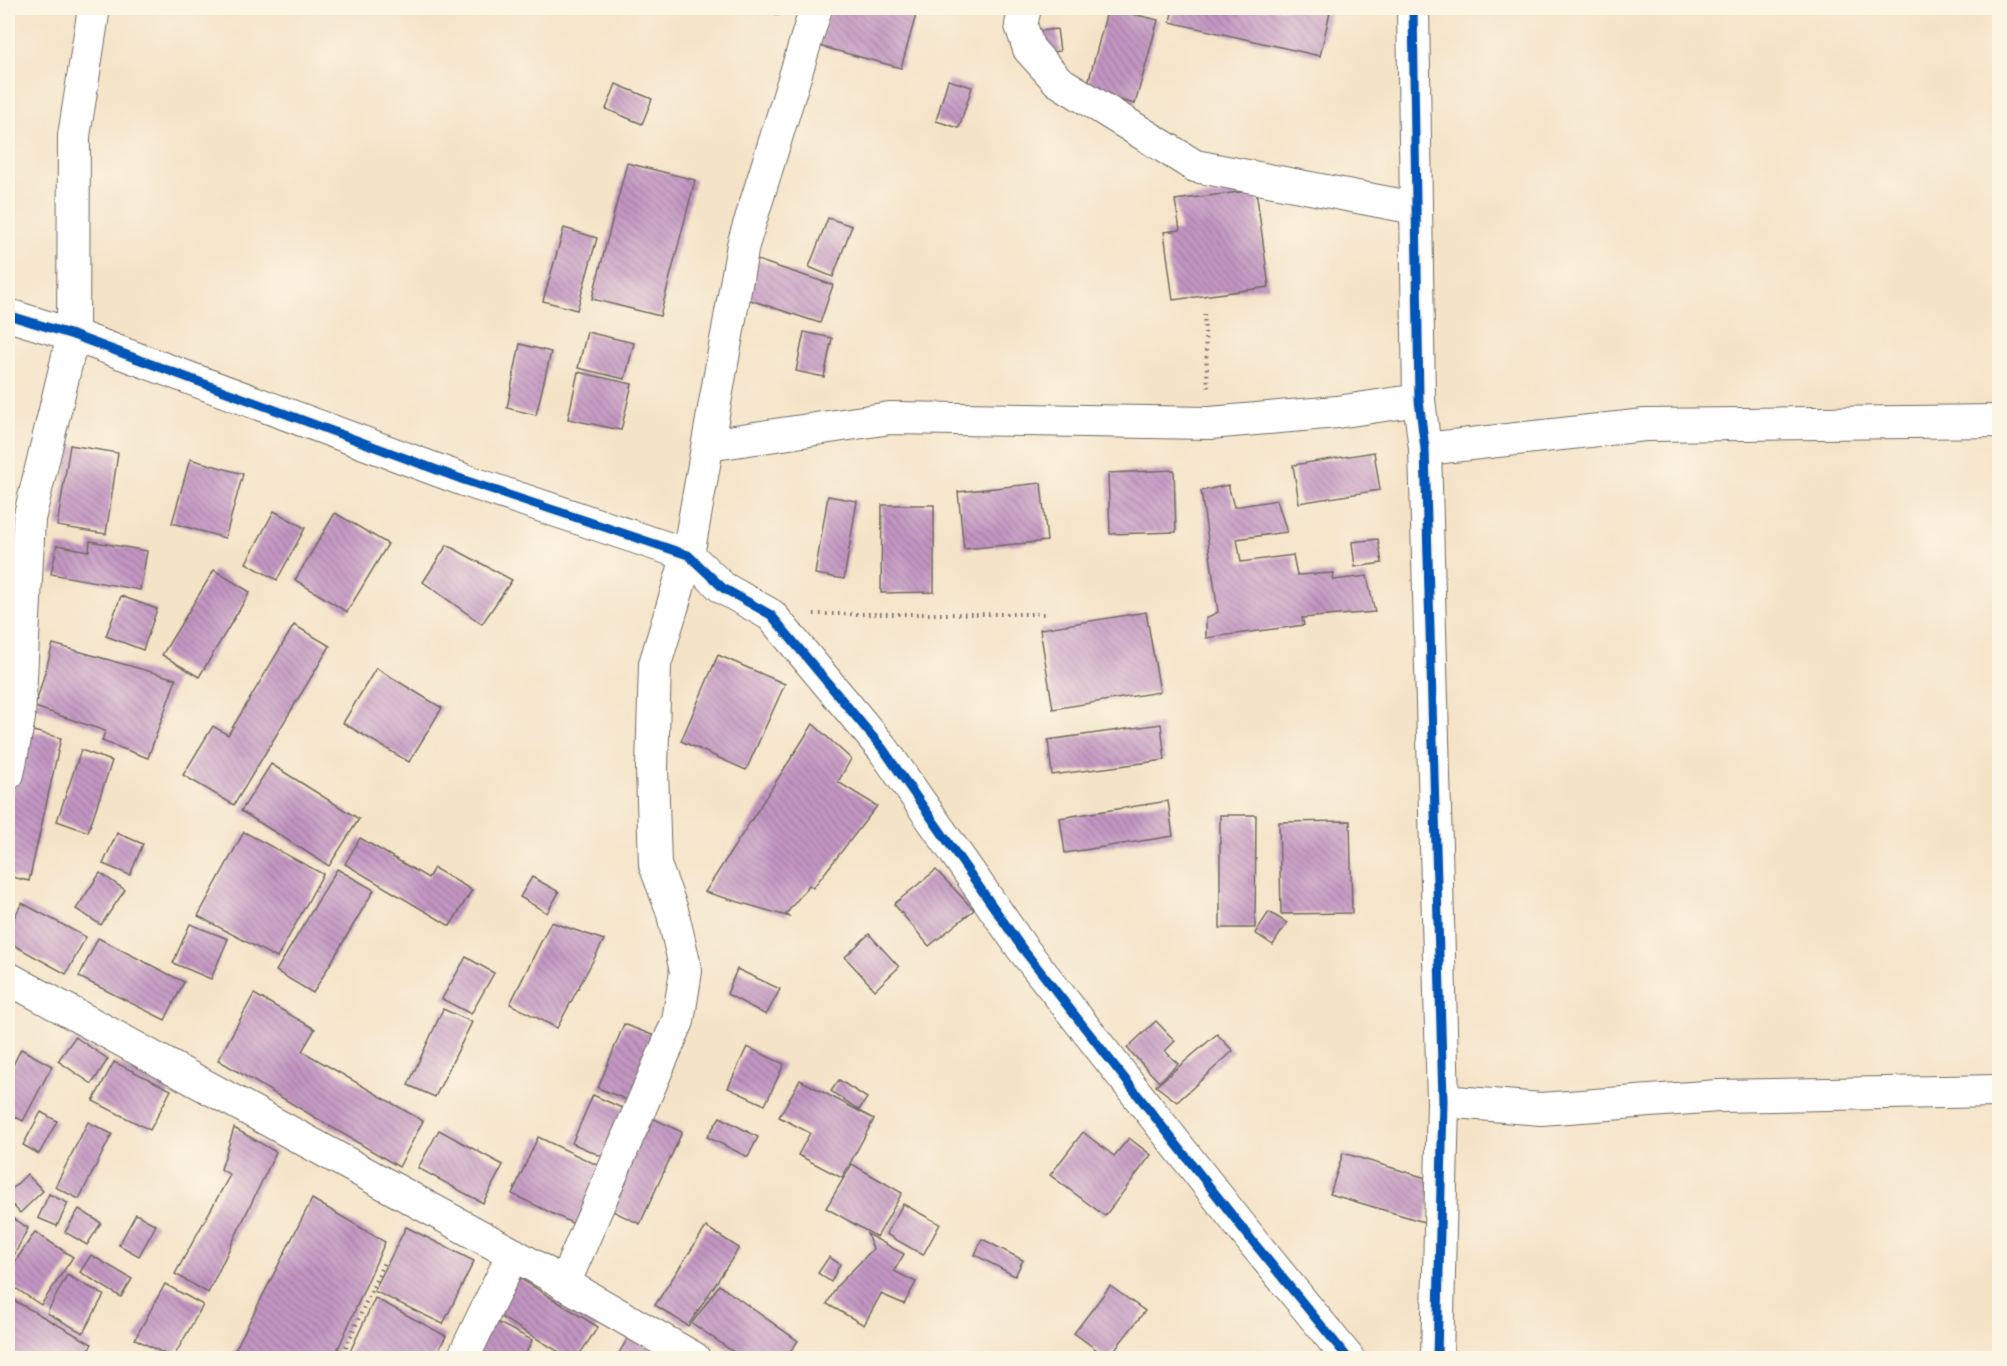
<svg xmlns="http://www.w3.org/2000/svg" width="2007" height="1366" font-family="Itim,sans-serif">
<style>
.building{fill:url(#building-back-hatch)}
.lines{fill:none;stroke-linecap:round;stroke-linejoin:round}
.minor-casing{stroke:#716b62;stroke-width:34}
.path{stroke:#716b62;stroke-width:4;stroke-dasharray:1.5 4.5;stroke-linecap:butt}
.minor{stroke:#fff;stroke-width:32}
.cycleway-casing{stroke:#fcf5e5;stroke-width:13}
.cycleway{stroke:#0057b8;stroke-width:9}
</style>
<defs>
<pattern id="building-back-hatch" width="6" height="6" patternUnits="userSpaceOnUse" patternTransform="scale(1.5)"><rect width="6" height="6" fill="#c295c2"/><path d="M-1 5l2 2M0 0l6 6M5-1l2 2" fill="none" stroke="#9e7a9e"/></pattern>
</defs>
<rect width="100%" height="100%" fill="#fcf5e5"/>
<filter id="ink" filterUnits="userSpaceOnUse"><feTurbulence type="fractalNoise" baseFrequency=".0167" numOctaves="2"/><feDisplacementMap in="SourceGraphic" scale="12" xChannelSelector="R" yChannelSelector="G"/><feConvolveMatrix kernelMatrix="1 2 1 2 8 2 1 2 1" color-interpolation-filters="sRGB"/></filter>
<filter id="wash" filterUnits="userSpaceOnUse"><feTurbulence type="fractalNoise" baseFrequency=".008" numOctaves="4" result="noise"/><feDisplacementMap in="SourceGraphic" scale="24" xChannelSelector="R" yChannelSelector="G"/><feGaussianBlur stdDeviation="1.35" result="paint"/><feColorMatrix in="noise" values="0 0 0 0 0 0 0 0 0 0 0 0 0 0 0 0 0 1.4 0 .05"/><feComposite in="paint" operator="in"/></filter>
<g filter="url(#wash)">
<rect width="100%" height="100%" fill="#f4e3c7"/>
<g id="blocks">
<g class="building">
<path d="M758 8H781L779 15Z"/>
<path d="M830 8H918L901 68 819 46Z"/>
<path d="M1108 8 1158 20 1135 104 1086 91Z"/>
<path d="M1173 8H1331L1320 56 1170 22Z"/>
<path d="M1057 29 1060 51 1042 53 1040 31Z"/>
<path d="M948 80 972 87 959 128 936 121Z"/>
<path d="M616 84 652 99 642 124 606 109Z"/>
<path d="M627 163 695 180 660 316 592 299Z"/>
<path d="M1256 190 1269 287 1173 300 1164 232 1180 230 1175 200Z"/>
<path d="M828 218 852 226 833 277 809 267Z"/>
<path d="M564 228 597 238 577 310 543 301Z"/>
<path d="M757 260 833 285 820 323 744 298Z"/>
<path d="M587 332 634 343 625 379 578 368Z"/>
<path d="M804 332 832 338 824 377 796 371Z"/>
<path d="M520 344 551 352 536 415 507 408Z"/>
<path d="M578 372 632 384 621 430 568 419Z"/>
<path d="M70 445 118 453 106 534 57 526Z"/>
<path d="M1374 452 1380 490 1299 503 1293 465Z"/>
<path d="M190 459 243 474 225 538 172 523Z"/>
<path d="M1174 470 1176 532 1110 534 1108 473Z"/>
<path d="M1041 483 1047 541 964 549 958 492Z"/>
<path d="M1228 485 1234 507 1277 500 1287 532 1237 539 1241 562 1293 555 1297 575 1334 573 1333 580 1367 576 1375 612 1302 618 1304 625 1206 638V618L1218 612 1201 491Z"/>
<path d="M828 496 857 501 844 579 815 574Z"/>
<path d="M882 505H934V592L881 593Z"/>
<path d="M274 511 305 528 277 580 246 563Z"/>
<path d="M335 513 388 544 347 612 295 580Z"/>
<path d="M1378 539 1382 563 1355 567 1352 542Z"/>
<path d="M90 541 147 551 140 590 51 574 57 545 89 551Z"/>
<path d="M447 545 512 580 482 624 423 582Z"/>
<path d="M214 570 250 592 199 677 162 655Z"/>
<path d="M121 596 157 609 143 650 106 636Z"/>
<path d="M1146 612 1160 692 1053 709 1040 629Z"/>
<path d="M294 625 330 646 234 805 183 775 213 726 228 735Z"/>
<path d="M53 644 176 679 148 758 102 741 105 731 35 707Z"/>
<path d="M718 655 785 684 746 770 681 741Z"/>
<path d="M376 668 442 708 409 762 343 723Z"/>
<path d="M813 724 851 759 838 782 877 806 813 888 809 885 786 914 790 917 705 892Z"/>
<path d="M1161 724 1165 760 1052 775 1048 740Z"/>
<path d="M25 729 61 738 29 881 8 876V805Z"/>
<path d="M81 750 112 761 88 832 57 821Z"/>
<path d="M271 764 359 819 329 866 241 811Z"/>
<path d="M1168 801 1173 836 1065 853 1060 818Z"/>
<path d="M1220 815H1256L1255 928H1220Z"/>
<path d="M1350 821 1352 913 1281 914 1279 822Z"/>
<path d="M244 832 323 874 277 958 198 916Z"/>
<path d="M117 833 143 844 130 875 103 864Z"/>
<path d="M360 838 428 878 434 868 472 890 450 926 345 864Z"/>
<path d="M337 869 374 890 313 993 276 971Z"/>
<path d="M936 870 974 910 929 946 894 904Z"/>
<path d="M100 873 125 890 101 925 76 909Z"/>
<path d="M532 877 559 892 547 913 520 897Z"/>
<path d="M22 903 86 937 66 974 8 942V929Z"/>
<path d="M1269 912 1287 923 1273 945 1255 933Z"/>
<path d="M551 922 604 940 557 1028 510 1004Z"/>
<path d="M190 924 228 939 211 979 173 963Z"/>
<path d="M869 934 899 967 875 990 845 957Z"/>
<path d="M98 938 184 982 165 1020 79 977Z"/>
<path d="M466 957 494 973 471 1014 442 999Z"/>
<path d="M737 969 780 989 766 1015 727 994Z"/>
<path d="M254 994 315 1029 302 1051 423 1121 399 1167 218 1060Z"/>
<path d="M443 1009 472 1022 435 1097 408 1085Z"/>
<path d="M1156 1021 1175 1041 1165 1051 1178 1064 1159 1082 1127 1048Z"/>
<path d="M624 1024 657 1037 630 1101 598 1088Z"/>
<path d="M1217 1034 1233 1051 1177 1102 1156 1086Z"/>
<path d="M75 1037 108 1059 92 1084 58 1061Z"/>
<path d="M747 1047 784 1064 765 1105 728 1088Z"/>
<path d="M21 1049 52 1066 23 1121 8 1113V1075Z"/>
<path d="M114 1062 171 1090 150 1130 93 1101Z"/>
<path d="M800 1080 874 1119 842 1178 798 1155 810 1133 779 1117Z"/>
<path d="M839 1080 867 1098 859 1110 831 1091Z"/>
<path d="M593 1095 631 1112 610 1160 572 1143Z"/>
<path d="M41 1112 57 1121 39 1154 23 1145Z"/>
<path d="M648 1116 682 1132 640 1224 606 1208Z"/>
<path d="M720 1117 758 1137 748 1157 707 1137Z"/>
<path d="M88 1122 112 1134 79 1199 55 1187Z"/>
<path d="M234 1128 276 1152 208 1293 175 1274 230 1175 221 1169Z"/>
<path d="M439 1130 503 1165 483 1203 418 1168Z"/>
<path d="M1083 1132 1114 1156 1129 1138 1151 1155 1105 1216 1050 1175Z"/>
<path d="M538 1137 608 1170 580 1227 512 1194Z"/>
<path d="M1343 1153 1436 1181 1424 1222 1330 1194Z"/>
<path d="M852 1164 902 1193 877 1237 826 1208Z"/>
<path d="M27 1174 43 1191 20 1213 8 1200V1193Z"/>
<path d="M49 1194 68 1203 57 1226 38 1218Z"/>
<path d="M312 1199 385 1242 334 1358H231Z"/>
<path d="M903 1204 940 1224 923 1255 886 1234Z"/>
<path d="M79 1209 101 1223 87 1245 65 1232Z"/>
<path d="M136 1214 156 1225 139 1256 119 1245Z"/>
<path d="M8 1215 28 1228 8 1267Z"/>
<path d="M406 1227 474 1261 443 1324 374 1291Z"/>
<path d="M706 1227 739 1248 688 1326 655 1305Z"/>
<path d="M35 1232 73 1257 41 1305 8 1283V1272Z"/>
<path d="M867 1234 904 1254 894 1271 916 1282 904 1304 881 1294 864 1325 827 1304 837 1286 873 1249Z"/>
<path d="M982 1239 1023 1260 1015 1276 975 1255Z"/>
<path d="M91 1255 132 1279 121 1297 80 1272Z"/>
<path d="M829 1257 840 1264 831 1282 818 1273Z"/>
<path d="M510 1272 598 1327 577 1358H569L489 1310Z"/>
<path d="M67 1275 104 1295 83 1333 47 1313Z"/>
<path d="M165 1284 203 1305 173 1358 135 1339Z"/>
<path d="M719 1285 798 1341 785 1358H742L692 1323Z"/>
<path d="M1110 1286 1145 1311 1108 1358 1074 1333Z"/>
<path d="M375 1298 446 1336 434 1358H347Z"/>
<path d="M15 1301 92 1344 84 1358H8V1314Z"/>
<path d="M491 1319 532 1340 524 1358H469Z"/>
<path d="M629 1336 667 1358H616Z"/>
</g>
</g>
</g>
<g filter="url(#ink)">
<use href="#blocks" fill-opacity="0" stroke="#716b62" stroke-width="1.5"/>
<g class="lines">
<defs>
<g id="minor">
<path d="M1025 8 1021 25 1029 49 1058 81 1195 166 1415 208"/>
<path d="M1413 8 1419 400 1425 449 1443 1101 1437 1358"/>
<path d="M8 315 73 335 464 480 688 555 723 588 771 615 883 749 1022 948 1254 1243 1348 1358"/>
<path d="M708 445 890 418 1210 423 1337 412 1419 400"/>
<path d="M1425 449 1645 425 2000 421"/>
<path d="M8 774 19 718 29 519 73 335 74 136 94 8"/>
<path d="M8 978 513 1254 694 1358"/>
<path d="M1443 1101 1541 1109 1718 1096 2000 1091"/>
<path d="M564 1284 678 1021 686 971 672 910 655 865 652 769 655 664 688 555 743 245 816 8"/>
<path d="M463 1358 513 1254"/>
</g>
</defs>
<use href="#minor" class="minor-casing"/>
<g class="path">
<path d="M1204 314 1208 390"/>
<path d="M814 614H1044"/>
<path d="M341 1358 385 1260"/>
</g>
<use href="#minor" class="minor"/>
<defs>
<g id="cycleway">
<path d="M1413 8 1419 400 1425 449 1443 1101 1437 1358"/>
<path d="M8 315 73 335 464 480 688 555 723 588 771 615 883 749 1022 948 1254 1243 1348 1358"/>
</g>
</defs>
<use href="#cycleway" class="cycleway-casing"/>
<use href="#cycleway" class="cycleway"/>
</g>
</g>
<rect width="2007" height="1366" fill="none" stroke="#fcf5e5" stroke-width="30"/>
</svg>
